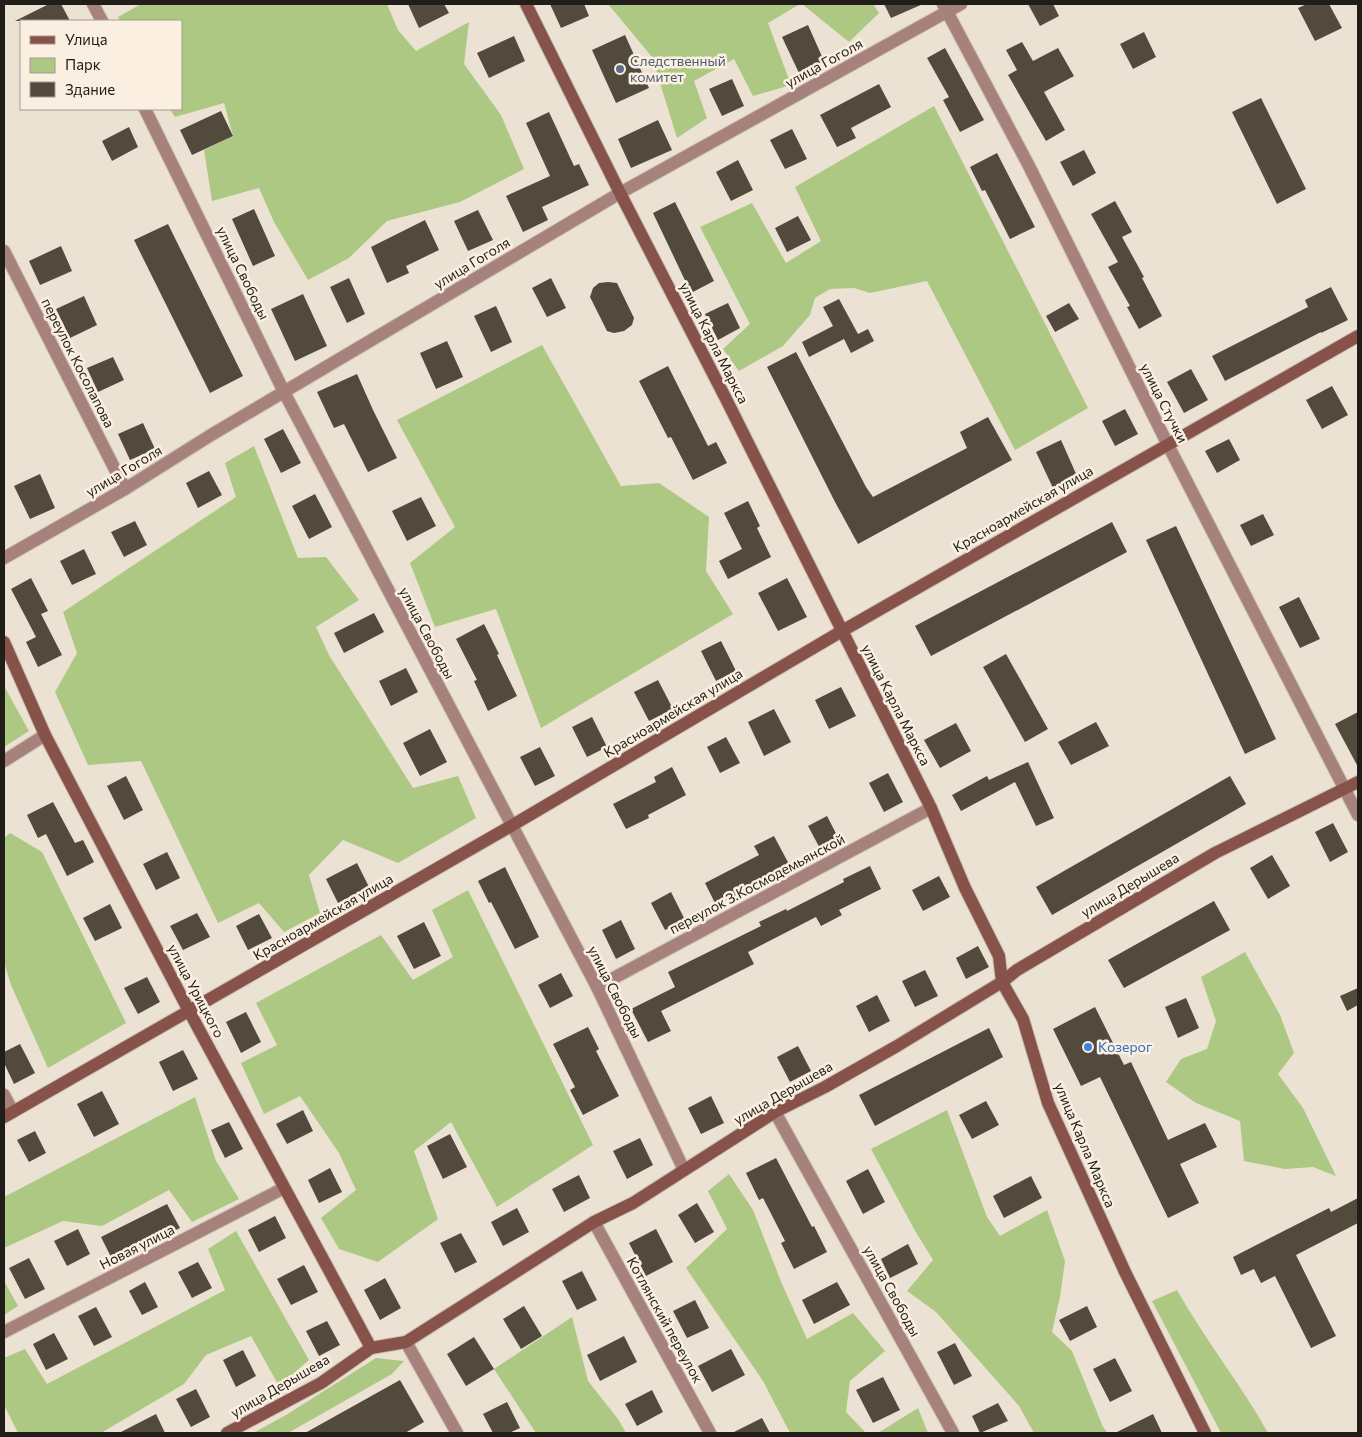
<svg xmlns="http://www.w3.org/2000/svg" width="1362" height="1437" font-family="Commissioner,sans-serif">
<style>
.green{fill:#adc882}
.building{fill:#524a3d}
.lines{fill:none;stroke-linecap:round;stroke-linejoin:round}
.street-casing{stroke:#c7bfb1;stroke-width:14}
.secondary-casing{stroke:#c7bfb1;stroke-width:14}
.street{stroke:#a7817b;stroke-width:12}
.secondary{stroke:#87524a;stroke-width:12}
.service-dot{fill:#5c6f8a;stroke:#faefe0;stroke-width:2}
.shop-dot{fill:#3f7fe0;stroke:#faefe0;stroke-width:2}
.labels{text-anchor:middle;stroke-width:5;stroke-linejoin:round;paint-order:stroke}
.service-label{font-size:14px;fill:#4e5e75;stroke:#faefe0;text-anchor:start}
.street-label{font-size:14px;fill:#211d18;stroke:#faefe0}
.shop-label{font-size:14px;fill:#366cbe;stroke:#faefe0;text-anchor:start}
</style>
<rect width="100%" height="100%" fill="#ece2d3"/>
<g class="green">
<path d="M141 4H387L398 30 416 51 469 22 464 64 501 115 524 169 460 202 387 221 349 258 308 280 274 222 259 188 212 201 204 150 233 136 224 103 175 117 170 109H181V21H120L118 17Z"/>
<path d="M608 4H800L768 23 791 85 753 96 734 59 694 81 707 118 677 138 652 57Z"/>
<path d="M802 4H873L879 13 849 42Z"/>
<path d="M934 106 1088 408 1015 450 927 281 870 293 854 288 830 289 815 298 810 315 783 346 739 371 723 349 750 324 700 227 752 203 786 263 821 241 795 187Z"/>
<path d="M542 345 621 486 659 483 709 517 706 571 733 614 541 728 496 609 435 627 410 563 455 527 397 420Z"/>
<path d="M254 446 298 558 326 557 359 600 316 627 329 655 413 788 458 776 476 818 398 863 343 840 309 875 320 913 284 932 259 903 218 923 141 761 88 765 55 692 77 653 63 612 236 497 225 463Z"/>
<path d="M4 686 29 731 4 747Z"/>
<path d="M10 833 42 852 126 1023 48 1068 11 985 4 962V838Z"/>
<path d="M468 890 593 1145 497 1207 451 1122 414 1151 438 1219 378 1262 339 1249 321 1218 356 1190 339 1153 300 1096 264 1114 241 1063 277 1045 256 1003 381 935 413 980 453 957 432 910Z"/>
<path d="M1245 952 1280 1015 1294 1053 1278 1074 1303 1108 1336 1176 1313 1167 1285 1169 1244 1161 1240 1121 1196 1103 1166 1082 1181 1059 1207 1049 1216 1021 1201 977Z"/>
<path d="M195 1097 216 1161 239 1199 192 1222 169 1190 102 1226 63 1221 4 1248V1197Z"/>
<path d="M947 1110 987 1217 1000 1236 1047 1210 1065 1261 1060 1297 1052 1332 1072 1351 1103 1427 1108 1433H1034L1019 1406 936 1312 907 1291 933 1260 914 1229 871 1149Z"/>
<path d="M729 1174 753 1210 782 1284 807 1339 853 1313 885 1351 850 1381 846 1412 866 1433H790L763 1381 686 1268 727 1229 708 1191Z"/>
<path d="M236 1231 309 1360 279 1386 251 1336 206 1355 184 1384 101 1433H18L4 1405V1358L25 1349 47 1384 225 1290 208 1249Z"/>
<path d="M4 1281 18 1306 4 1315Z"/>
<path d="M1177 1290C1205 1340 1241 1384 1268 1433H1221L1152 1301Z"/>
<path d="M572 1317 588 1381 618 1419 626 1433H536L494 1369Z"/>
<path d="M376 1358 404 1361 392 1374 288 1433H253L286 1415Z"/>
<path d="M918 1408 928 1433H878Z"/>
</g>
<g class="building">
<path d="M49 4H61L70 21H15Z"/>
<path d="M408 4H444L449 13 419 28Z"/>
<path d="M550 4H584L589 16 561 28Z"/>
<path d="M884 4H923L891 18Z"/>
<path d="M1028 4H1053L1059 16 1040 26Z"/>
<path d="M1307 4H1329L1342 28 1315 41 1298 8Z"/>
<path d="M808 25 824 61 799 73 782 37Z"/>
<path d="M1144 32 1156 57 1133 69 1120 44Z"/>
<path d="M625 35 649 88 616 103 592 50Z"/>
<path d="M514 36 525 61 489 78 477 53Z"/>
<path d="M1022 42 1033 61 1058 48 1074 76 1044 92 1065 130 1046 141 1008 75 1017 70 1006 50Z"/>
<path d="M945 48 984 120 960 132 943 100 949 97 927 58Z"/>
<path d="M732 79 744 106 722 116 709 89Z"/>
<path d="M879 84 891 107 851 128 856 138 837 147 820 115Z"/>
<path d="M1261 98 1306 189 1277 204 1232 112Z"/>
<path d="M221 111 233 136 192 155 180 130Z"/>
<path d="M549 112 574 166 579 164 589 185 542 207 548 220 523 232 506 196 550 176 526 123Z"/>
<path d="M658 120 672 150 631 168 618 139Z"/>
<path d="M129 127 138 147 112 161 102 141Z"/>
<path d="M792 129 807 159 785 169 770 140Z"/>
<path d="M1084 150 1096 173 1073 186 1060 162Z"/>
<path d="M997 153 1035 227 1010 239 985 190 982 191 970 167Z"/>
<path d="M738 160 753 190 731 201 716 172Z"/>
<path d="M1115 201 1132 232 1122 237 1144 277 1142 278 1162 316 1139 329 1127 307 1130 306 1108 267 1118 262 1091 214Z"/>
<path d="M675 202 714 281 691 293 653 213Z"/>
<path d="M254 209 275 256 253 266 232 219Z"/>
<path d="M478 210 493 240 468 251 454 221Z"/>
<path d="M798 216 811 240 787 252 775 228Z"/>
<path d="M425 220 439 250 406 266 409 273 387 283 371 247Z"/>
<path d="M168 224 243 376 210 393 134 240Z"/>
<path d="M61 246 72 271 40 285 29 261Z"/>
<path d="M349 278 365 314 347 323 330 287Z"/>
<path d="M551 278 566 308 547 317 532 288Z"/>
<path d="M608 282 617 283 634 318 632 325 624 331 614 333 607 331 590 297 593 288 599 283Z"/>
<path d="M1331 287 1348 320 1321 333V332L1225 381 1212 356 1308 307 1305 300Z"/>
<path d="M303 294 327 346 295 361 271 309Z"/>
<path d="M84 296 97 325 70 338 56 309Z"/>
<path d="M839 299 858 334 868 329 874 341 851 353 844 339 809 357 802 342 833 326 823 307Z"/>
<path d="M728 303 740 328 718 340 705 314Z"/>
<path d="M1069 303 1079 319 1055 332 1046 316Z"/>
<path d="M496 306 512 342 491 352 474 316Z"/>
<path d="M447 341 463 377 436 389 420 353Z"/>
<path d="M796 352 866 487 873 497 967 448 960 432 988 417 1012 460 858 544 835 502 767 367Z"/>
<path d="M113 357 124 380 98 392 87 368Z"/>
<path d="M668 366 708 446 716 442 727 463 693 480 671 437 668 438 639 381Z"/>
<path d="M1191 369 1208 400 1184 413 1167 382Z"/>
<path d="M357 374 373 410 397 458 368 472 344 424 334 428 317 392Z"/>
<path d="M1332 386 1348 415 1322 429 1306 400Z"/>
<path d="M1125 409 1138 434 1115 446 1102 421Z"/>
<path d="M143 423 155 449 130 460 118 434Z"/>
<path d="M283 429 301 463 281 473 264 439Z"/>
<path d="M1229 439 1240 460 1217 473 1205 451Z"/>
<path d="M1061 440 1077 476 1053 488 1036 452Z"/>
<path d="M209 471 222 495 198 508 186 483Z"/>
<path d="M40 474 55 508 30 519 14 486Z"/>
<path d="M315 494 332 527 309 539 292 506Z"/>
<path d="M421 497 436 526 407 541 392 511Z"/>
<path d="M748 501 760 526 757 528 771 557 728 579 719 561 742 549 724 513Z"/>
<path d="M1263 514 1274 535 1251 546 1240 525Z"/>
<path d="M135 521 147 545 124 557 111 532Z"/>
<path d="M1112 522 1127 552 931 656 915 626Z"/>
<path d="M1176 526 1276 739 1245 754 1146 540Z"/>
<path d="M84 549 96 574 72 585 60 561Z"/>
<path d="M31 578 48 611 41 614 62 655 38 667 26 642 36 637 11 589Z"/>
<path d="M787 578 807 617 778 631 758 593Z"/>
<path d="M1299 597 1320 639 1300 648 1279 607Z"/>
<path d="M374 613 384 632 344 653 334 633Z"/>
<path d="M484 624 499 654 497 655 517 696 488 711 474 681 477 680 456 639Z"/>
<path d="M721 641 736 671 716 681 701 651Z"/>
<path d="M1006 654 1048 729 1025 742 983 667Z"/>
<path d="M406 668 418 692 391 706 379 681Z"/>
<path d="M658 680 673 709 649 721 634 692Z"/>
<path d="M841 687 856 716 829 729 815 700Z"/>
<path d="M774 709 791 742 764 756 748 722Z"/>
<path d="M1358 712V767L1335 724Z"/>
<path d="M592 717 607 747 587 757 572 727Z"/>
<path d="M1096 722 1109 746 1071 765 1058 742Z"/>
<path d="M956 723 971 751 940 768 924 740Z"/>
<path d="M430 729 447 762 420 776 403 743Z"/>
<path d="M726 737 740 763 720 773 707 747Z"/>
<path d="M540 747 555 776 535 786 520 757Z"/>
<path d="M1028 762 1054 818 1036 826 1015 782 961 811 952 795 987 776 989 780Z"/>
<path d="M672 767 686 795 648 815 649 818 626 829 613 804 656 782 654 777Z"/>
<path d="M888 773 903 802 884 812 869 783Z"/>
<path d="M126 776 143 810 124 820 107 786Z"/>
<path d="M1230 776 1246 804 1052 915 1036 887Z"/>
<path d="M53 802 75 843 83 840 94 862 67 876 46 834 38 838 27 815Z"/>
<path d="M827 816 842 845 823 854 808 826Z"/>
<path d="M1333 823 1348 852 1330 862 1315 832Z"/>
<path d="M774 836 791 868 716 905 705 883 759 855 754 846Z"/>
<path d="M167 852 180 878 156 890 143 864Z"/>
<path d="M1272 855 1290 886 1268 899 1250 868Z"/>
<path d="M357 863 369 887 338 903 326 879Z"/>
<path d="M870 866 881 889 839 910 842 915 821 926 816 917 748 952 754 964 661 1011 671 1031 648 1042 631 1009 675 987 668 972 761 926 759 922 786 909 787 911 844 882 843 879Z"/>
<path d="M505 867 539 937 515 949 491 902 489 903 478 881Z"/>
<path d="M939 876 950 897 923 911 912 890Z"/>
<path d="M671 892 685 920 665 930 651 903Z"/>
<path d="M1214 901 1230 930 1124 988 1108 960Z"/>
<path d="M110 904 122 928 95 941 83 918Z"/>
<path d="M197 913 210 937 183 950 170 926Z"/>
<path d="M259 914 272 938 248 950 236 926Z"/>
<path d="M621 920 635 949 616 959 602 930Z"/>
<path d="M424 922 441 956 414 969 397 936Z"/>
<path d="M978 946 989 967 966 979 956 958Z"/>
<path d="M925 970 938 996 915 1007 902 981Z"/>
<path d="M561 973 573 996 550 1008 538 985Z"/>
<path d="M147 977 160 1002 138 1014 124 988Z"/>
<path d="M1358 988V1005L1347 1011 1340 996Z"/>
<path d="M877 995 890 1021 869 1032 856 1006Z"/>
<path d="M1186 998 1199 1028 1178 1038 1165 1007Z"/>
<path d="M1095 1007 1124 1065 1131 1062 1168 1140 1205 1123 1217 1147 1180 1164 1199 1203 1168 1218 1100 1077 1081 1086 1053 1029Z"/>
<path d="M246 1012 261 1042 241 1053 226 1022Z"/>
<path d="M588 1027 599 1049 596 1051 619 1096 583 1115 570 1090 575 1087 553 1044Z"/>
<path d="M989 1028 1003 1057 875 1126 859 1095Z"/>
<path d="M20 1044 35 1073 14 1084 4 1063V1052Z"/>
<path d="M798 1046 811 1071 790 1082 777 1057Z"/>
<path d="M183 1050 198 1079 173 1091 159 1062Z"/>
<path d="M102 1091 119 1124 94 1137 77 1104Z"/>
<path d="M711 1096 724 1123 701 1134 688 1108Z"/>
<path d="M986 1101 999 1125 972 1139 959 1115Z"/>
<path d="M303 1110 313 1131 287 1144 276 1124Z"/>
<path d="M229 1122 243 1149 225 1158 211 1130Z"/>
<path d="M35 1131 46 1153 29 1162 17 1140Z"/>
<path d="M450 1134 467 1167 443 1179 427 1146Z"/>
<path d="M640 1138 653 1165 627 1179 613 1151Z"/>
<path d="M776 1158 812 1227 814 1226 827 1252 794 1269 781 1243 785 1241 763 1198 759 1200 746 1173Z"/>
<path d="M330 1168 342 1192 319 1203 308 1180Z"/>
<path d="M868 1169 885 1202 863 1214 846 1181Z"/>
<path d="M579 1175 590 1198 564 1212 552 1189Z"/>
<path d="M1031 1176 1042 1198 1004 1218 993 1196Z"/>
<path d="M1358 1198V1223L1296 1255 1336 1336 1311 1348 1275 1276 1261 1283 1254 1269 1241 1275 1233 1257 1329 1208 1331 1212Z"/>
<path d="M697 1203 714 1232 695 1243 678 1215Z"/>
<path d="M167 1204 180 1228 113 1261 101 1237Z"/>
<path d="M517 1208 529 1232 503 1246 491 1222Z"/>
<path d="M275 1216 286 1238 259 1252 248 1230Z"/>
<path d="M78 1229 90 1254 67 1266 54 1241Z"/>
<path d="M656 1229 673 1262 646 1276 629 1243Z"/>
<path d="M461 1233 477 1262 455 1273 440 1243Z"/>
<path d="M908 1244 918 1264 890 1278 881 1259Z"/>
<path d="M29 1258 45 1289 25 1299 9 1268Z"/>
<path d="M198 1262 212 1288 192 1298 178 1272Z"/>
<path d="M304 1265 318 1292 291 1305 277 1279Z"/>
<path d="M582 1271 597 1300 577 1310 562 1281Z"/>
<path d="M385 1278 401 1308 380 1320 364 1290Z"/>
<path d="M145 1282 158 1307 142 1315 129 1291Z"/>
<path d="M837 1282 850 1305 814 1324 802 1300Z"/>
<path d="M695 1300 709 1328 687 1338 673 1311Z"/>
<path d="M524 1306 542 1336 521 1349 503 1319Z"/>
<path d="M1087 1306 1097 1327 1070 1341 1059 1320Z"/>
<path d="M96 1307 112 1337 94 1346 78 1316Z"/>
<path d="M327 1321 340 1345 319 1356 306 1331Z"/>
<path d="M54 1333 68 1359 46 1370 33 1344Z"/>
<path d="M624 1336 637 1362 600 1381 587 1355Z"/>
<path d="M474 1337 494 1369 466 1386 447 1354Z"/>
<path d="M955 1343 972 1376 954 1385 937 1352Z"/>
<path d="M731 1349 745 1375 712 1392 698 1366Z"/>
<path d="M243 1350 256 1376 236 1387 223 1360Z"/>
<path d="M1115 1358 1132 1391 1110 1402 1093 1369Z"/>
<path d="M883 1377 900 1410 873 1423 856 1390Z"/>
<path d="M400 1380 424 1422 405 1433H305Z"/>
<path d="M196 1389 210 1417 191 1427 176 1399Z"/>
<path d="M652 1390 663 1412 637 1426 625 1404Z"/>
<path d="M507 1402 520 1428 509 1433H493L483 1414Z"/>
<path d="M998 1403 1008 1421 980 1433 972 1416Z"/>
<path d="M156 1414 165 1433H119Z"/>
<path d="M1153 1414 1162 1433H1115Z"/>
<path d="M762 1418 770 1433H732Z"/>
</g>
<g class="lines">
<defs>
<g id="street">
<path d="M93 4 102 21"/>
<path d="M943 4 1029 166 1168 445 1358 815"/>
<path d="M145 109 284 392 597 987 684 1170"/>
<path d="M4 251 125 489"/>
<path d="M4 558 125 489 211 435 620 193 961 4"/>
<path d="M4 761 45 735"/>
<path d="M597 987 931 808"/>
<path d="M4 1095 13 1112"/>
<path d="M775 1112 953 1433"/>
<path d="M594 1222 710 1433"/>
<path d="M4 1332 284 1188"/>
<path d="M406 1342 457 1433"/>
</g>
<g id="secondary">
<path d="M526 4 620 193 725 397 931 808 965 888 999 956 1002 982 1023 1019 1048 1103 1125 1272 1205 1433"/>
<path d="M4 642 45 735 189 1011 371 1348"/>
<path d="M4 1117 511 826 842 631 1358 336"/>
<path d="M227 1433 321 1383 371 1348 406 1342 594 1222 633 1203 775 1112 825 1087 897 1046 1002 982 1017 970 1215 853 1358 782"/>
</g>
</defs>
<use href="#street" class="street-casing"/>
<use href="#secondary" class="secondary-casing"/>
<use href="#street" class="street"/>
<use href="#secondary" class="secondary"/>
</g>
<circle class="service-dot" cx="620" cy="69" r="5"/>
<circle class="shop-dot" cx="1088" cy="1047" r="5"/>
<g class="labels">
<g class="service-label">
<text x="630" y="66">Следственный<tspan x="630" dy="16">комитет</tspan></text>
</g>
<g class="street-label">
<text transform="translate(824 63) rotate(-29)" y="5">улица Гоголя</text>
<text transform="translate(472 263) rotate(-31)" y="5">улица Гоголя</text>
<text transform="translate(243 273) rotate(64)" y="5">улица Свободы</text>
<text transform="translate(714 343) rotate(63)" y="5">улица Карла Маркса</text>
<text transform="translate(78 363) rotate(63)" y="5">переулок Косолапова</text>
<text transform="translate(1164 403) rotate(63)" y="5">улица Стучки</text>
<text transform="translate(124 471) rotate(-31)" y="5">улица Гоголя</text>
<text transform="translate(1023 509) rotate(-30)" y="5">Красноармейская улица</text>
<text transform="translate(427 633) rotate(62)" y="5">улица Свободы</text>
<text transform="translate(896 705) rotate(63)" y="5">улица Карла Маркса</text>
<text transform="translate(673 713) rotate(-31)" y="5">Красноармейская улица</text>
<text transform="translate(757 884) rotate(-28)" y="5">переулок З.Космодемьянской</text>
<text transform="translate(1130 885) rotate(-31)" y="5">улица Дерышева</text>
<text transform="translate(323 917) rotate(-30)" y="5">Красноармейская улица</text>
<text transform="translate(196 991) rotate(62)" y="5">улица Урицкого</text>
<text transform="translate(615 992) rotate(63)" y="5">улица Свободы</text>
<text transform="translate(783 1093) rotate(-30)" y="5">улица Дерышева</text>
<text transform="translate(1085 1145) rotate(67)" y="5">улица Карла Маркса</text>
<text transform="translate(137 1247) rotate(-27)" y="5">Новая улица</text>
<text transform="translate(892 1291) rotate(61)" y="5">улица Свободы</text>
<text transform="translate(665 1320) rotate(61)" y="5">Котлянский переулок</text>
<text transform="translate(280 1386) rotate(-30)" y="5">улица Дерышева</text>
</g>
<g class="shop-label">
<text x="1098" y="1052">Козерог</text>
</g>
</g>
<rect width="1362" height="1437" fill="none" stroke="#211d18" stroke-width="10"/>
<rect x="20" y="20" width="162" height="90" fill="#faefe0" stroke="#a39b90"/>
<rect x="30" y="36" width="25" height="8" fill="#87524a" stroke="#a39b90"/>
<text x="65" y="45" font-size="15" fill="#211d18">Улица</text>
<rect x="30" y="58" width="25" height="15" fill="#adc882" stroke="#a39b90"/>
<text x="65" y="70" font-size="15" fill="#211d18">Парк</text>
<rect x="30" y="82" width="25" height="15" fill="#524a3d" stroke="#a39b90"/>
<text x="65" y="95" font-size="15" fill="#211d18">Здание</text>
</svg>
